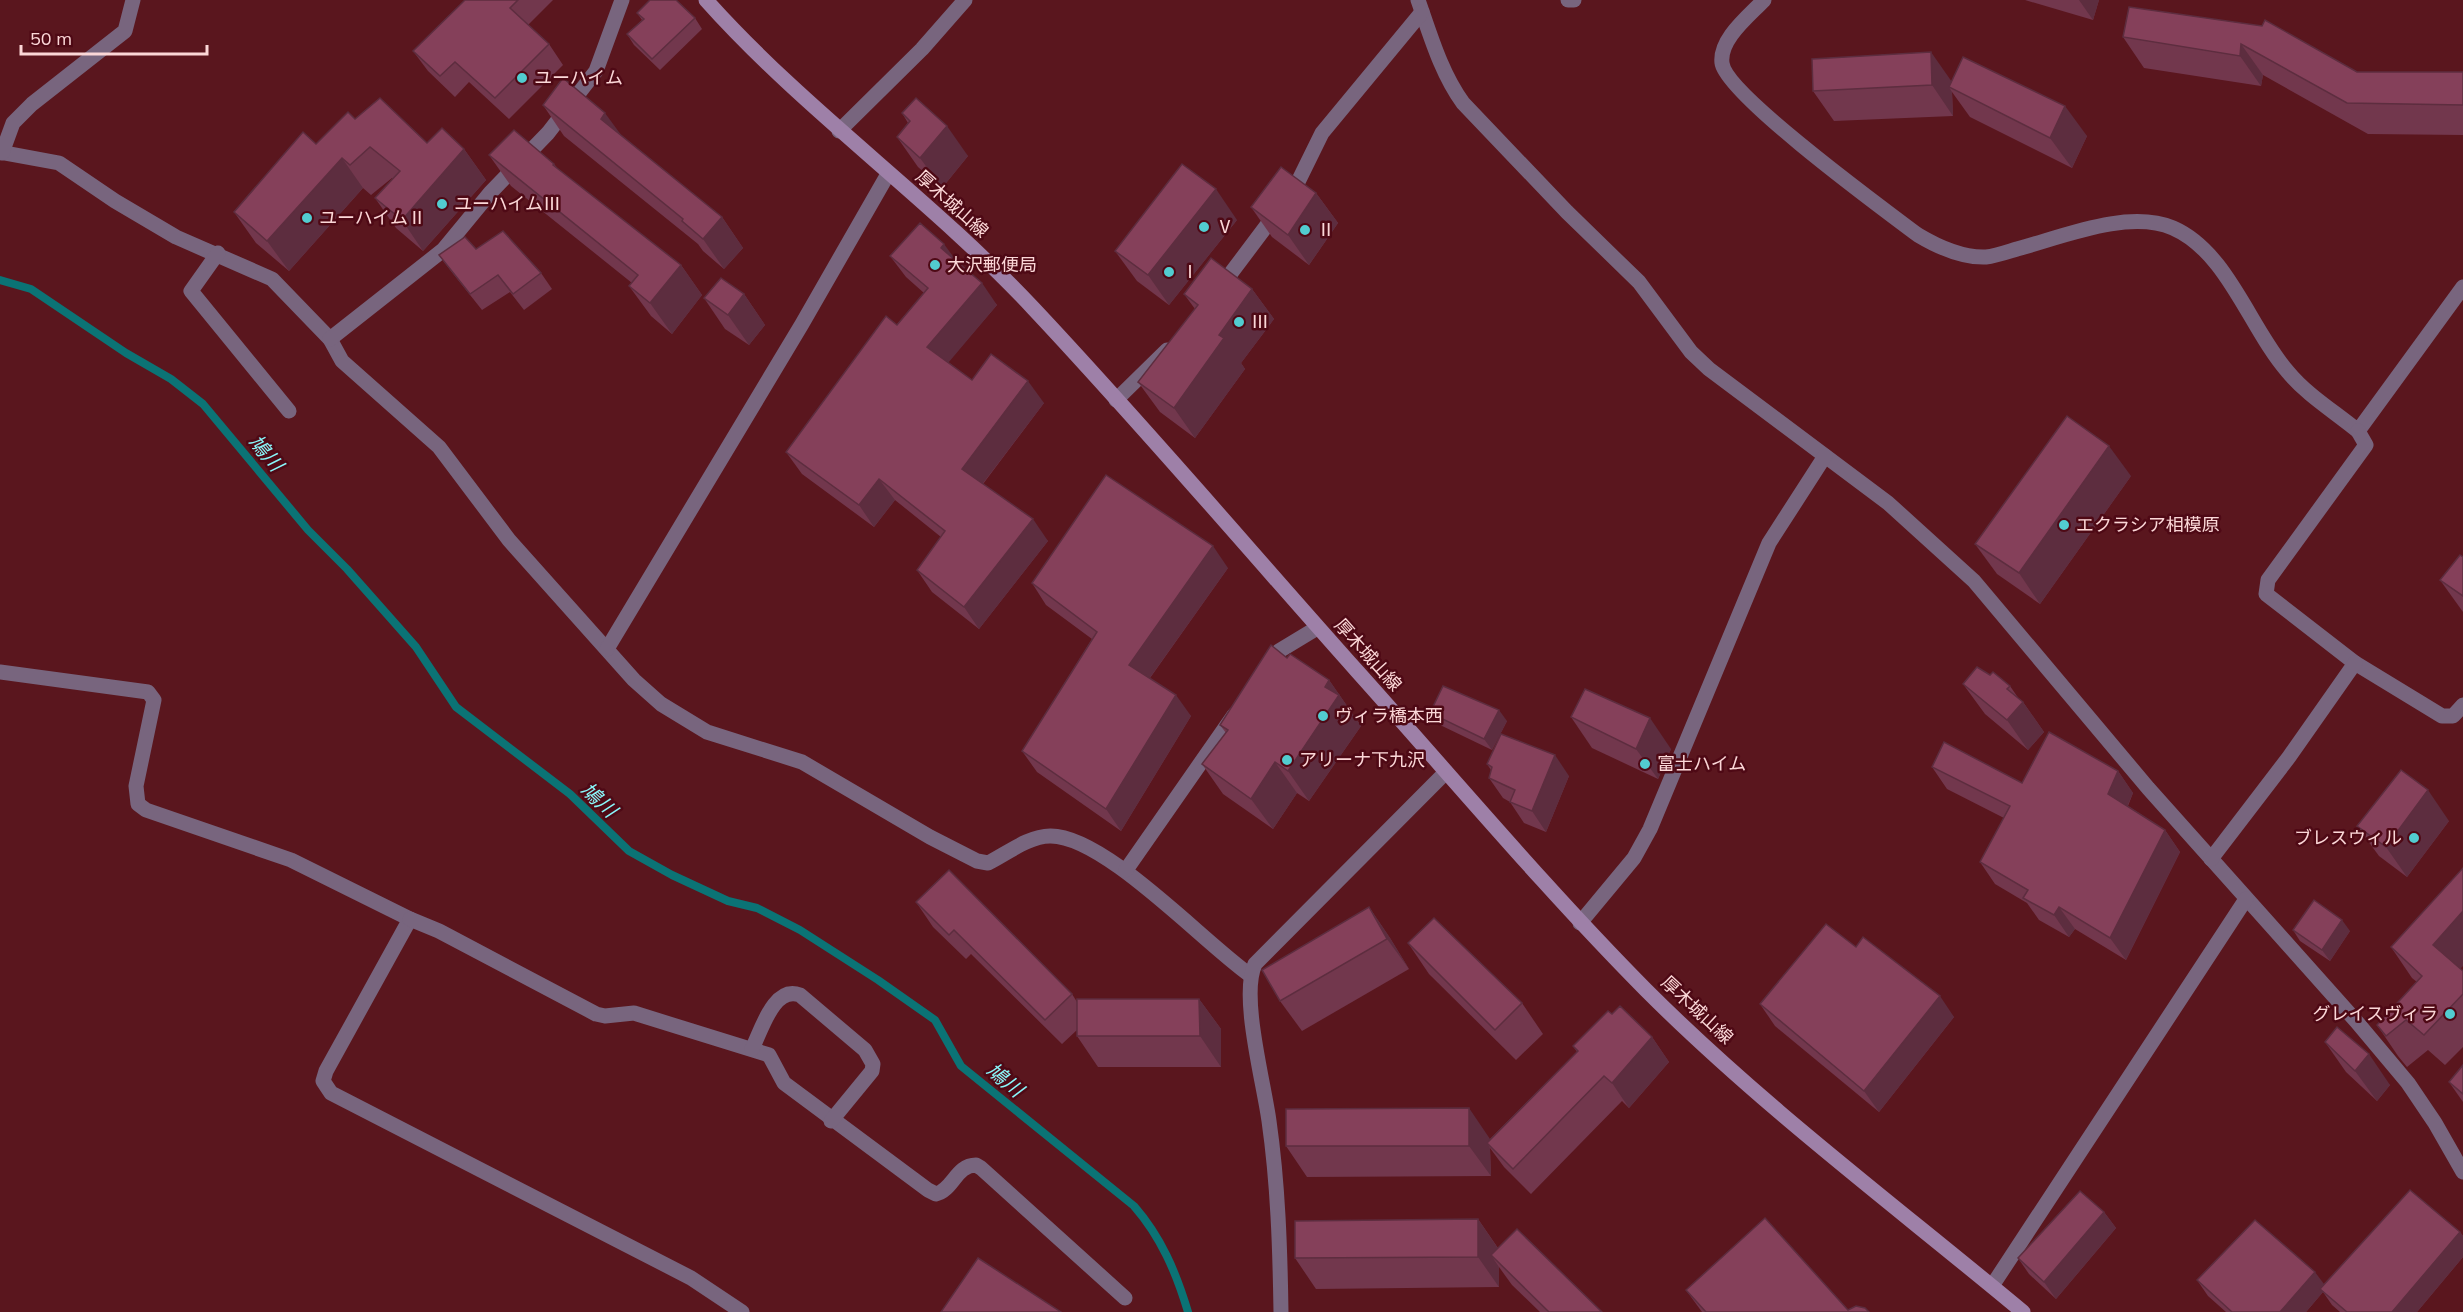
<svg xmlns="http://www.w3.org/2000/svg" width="2463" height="1312" font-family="Mulish,'Noto Sans JP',sans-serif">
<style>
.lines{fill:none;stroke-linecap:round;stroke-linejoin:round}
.stream{stroke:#0b7375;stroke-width:8}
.minor{stroke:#78657e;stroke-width:15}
.tertiary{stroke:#78657e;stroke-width:15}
.secondary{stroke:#9e80a8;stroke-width:15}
.wall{fill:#72374d}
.shaded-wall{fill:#5d2d3f}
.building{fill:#85405a;stroke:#5d2d3f;stroke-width:1.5}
.poi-dot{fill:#52ccd0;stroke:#4e0915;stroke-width:2}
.labels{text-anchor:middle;stroke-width:5;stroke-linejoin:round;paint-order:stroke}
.poi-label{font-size:18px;fill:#fbd7d7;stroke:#4e0915;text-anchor:start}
.street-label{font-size:18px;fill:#fbd7d7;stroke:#4e0915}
.water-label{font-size:20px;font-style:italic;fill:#8af8fb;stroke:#4e0915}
</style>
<rect width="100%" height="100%" fill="#5a161e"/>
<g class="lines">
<path class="stream" d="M0 280 31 289 126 353 171 379 203 404 308 530 347 569 416 647 456 707 570 794 629 851 672 875 728 901 757 908 800 930 878 980 935 1020 961 1066 1134 1206C1161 1237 1176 1272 1188 1312"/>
<g class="minor">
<path d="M1418 0C1430 34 1441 73 1463 103L1567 212 1639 282 1691 352 1709 369 1888 503 1974 581 2148 788 2356 1021 2408 1083 2435 1123 2463 1172"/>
<path d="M1568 0H1574"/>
<path d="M1764 0C1749 16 1719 39 1722 63 1725 93 1886 211 1918 235 1938 247 1961 258 1986 257 1996 256 2007 252 2017 249 2062 237 2128 209 2173 228 2228 252 2250 329 2288 372 2307 395 2335 412 2358 431L2463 287"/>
<path d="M839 131 922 49 965 0"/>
<path d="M0 152 59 163 115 201 176 237 272 279 330 339 342 361 439 447 509 540 634 680 661 704 707 732 802 762 930 837 977 861 988 863C1006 854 1029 836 1050 836 1104 835 1203 942 1250 975"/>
<path d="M2 153 13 123 32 104 125 31 133 0"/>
<path d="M218 253 191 291 289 411"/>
<path d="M1219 289 1295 188 1322 133 1422 12"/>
<path d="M330 339 443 250 490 193 548 133 596 71 622 0"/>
<path d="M1116 400 1167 350"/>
<path d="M2358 431 2366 445 2268 580 2266 594 2355 663 2442 716H2453L2463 705"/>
<path d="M607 649 802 324 888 174"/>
<path d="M1267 669 1279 651 1317 628"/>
<path d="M0 672 148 692 154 700 136 786 138 804 146 810 291 860 410 919 326 1071 323 1081 331 1093 691 1278 742 1312"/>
<path d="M2211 859 2289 757 2355 663"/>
<path d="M1126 870 1234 715"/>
<path d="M410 919 439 931 596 1014 605 1016 634 1013 769 1055 784 1083 928 1190 936 1194C953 1190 956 1165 976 1165L981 1168 1125 1298"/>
<path d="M1580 923 1634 858 1650 829 1769 543 1825 456"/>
<path d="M752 1049C762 1029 774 985 800 995L865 1050 873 1064 872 1071 831 1121"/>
<path d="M1992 1286 2246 899"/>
</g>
<path class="tertiary" d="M1281 1312C1280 1248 1278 1184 1269 1121 1264 1083 1240 996 1255 964L1446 772"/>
<path class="secondary" d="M706 0C806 112 930 198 1033 308 1144 426 1249 550 1357 671 1453 778 1545 888 1646 990 1763 1107 1897 1207 2023 1312"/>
</g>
<g class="wall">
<path d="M465 0H553L528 25 549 44 563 65 509 119 469 82 455 97 428 71 413 51Z"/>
<path d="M2025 0H2099L2093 20Z"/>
<path d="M2129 7 2357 72H2463V135L2368 134 2263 75 2261 86 2144 68 2123 37Z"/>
<path d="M637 13 695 18 702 29 660 70 634 45 627 34 642 20Z"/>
<path d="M1952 81 2087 136 2072 168 1970 117 1952 92 1953 116 1834 121 1813 91Z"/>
<path d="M543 105 622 136 722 217 743 248 724 269 703 251 698 244 564 136Z"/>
<path d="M902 113 968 156 942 188 918 167 897 137 908 123Z"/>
<path d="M355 119 427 143 464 149 486 180 423 251 396 228 375 198 393 179 392 178 371 195 363 188 289 271 256 243 234 212Z"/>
<path d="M489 155 554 164 559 170 681 265 702 295 672 334 651 316 629 286 632 283 511 186Z"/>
<path d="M1316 193 1338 223 1309 265 1272 237 1251 207Z"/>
<path d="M1237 220 1169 305 1137 281 1115 251Z"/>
<path d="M476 249 541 273 552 289 524 310 510 292 482 310 451 271 439 255Z"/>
<path d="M890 256 955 260 997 305 948 362 972 380 1044 403 983 484 1048 541 979 629 932 592 917 570 941 537 895 500 874 527 802 474 786 452 924 293 906 277Z"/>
<path d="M1252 289 1274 319 1241 363 1245 369 1195 438 1160 412 1138 382 1195 309 1184 294Z"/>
<path d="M744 294 765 325 749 345 725 329 704 298Z"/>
<path d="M2131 476 2040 604 1997 574 1975 544Z"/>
<path d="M2463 557V612L2440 580Z"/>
<path d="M1228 568 1150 678 1191 716 1121 831 1037 772 1022 751 1092 639 1046 605 1032 583Z"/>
<path d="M1287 658 1329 680 1361 726 1309 801 1297 793 1273 829 1223 794 1202 764 1226 733 1220 725Z"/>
<path d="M1990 675 2010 686 2019 699 2023 702 2044 732 2028 750 1985 714 1963 684Z"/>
<path d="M1430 713 1507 721 1492 750 1438 724Z"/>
<path d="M1571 717 1671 749 1658 779 1592 748Z"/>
<path d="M1487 764 1569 776 1546 832 1524 823 1510 802 1503 798 1489 778 1491 770Z"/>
<path d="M1932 767 2022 783 2118 771 2133 793 2128 806 2165 830 2180 852 2126 960 2075 929 2069 937 2039 920 2027 903 1995 884 1980 862 2004 818 1947 789Z"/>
<path d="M2449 821 2407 877 2379 856 2357 826Z"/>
<path d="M916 902 1072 994 1077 1002 1199 999 1221 1029V1067H1098L1077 1036V1030L1062 1044 971 954 966 959 933 927Z"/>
<path d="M1369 907 1390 938 1409 969 1302 1031 1280 1001Z"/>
<path d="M2293 930 2350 931 2330 961 2300 941Z"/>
<path d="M1408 943 1522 1003 1543 1034 1516 1060 1429 974Z"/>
<path d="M1856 947 1954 1017 1879 1112 1775 1026 1760 1004Z"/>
<path d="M2391 947 2460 969 2463 971V1047L2445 1065 2428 1050 2407 1067 2398 1056 2377 1025 2417 982 2412 978Z"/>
<path d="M1652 1037 1669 1062 1629 1108 1622 1101 1531 1194 1504 1167 1490 1148 1491 1176 1307 1177 1286 1146 1490 1139 1577 1052 1573 1046Z"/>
<path d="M2325 1042 2390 1085 2377 1101 2346 1072Z"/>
<path d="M2463 1065V1102L2449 1082Z"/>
<path d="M2104 1212 2116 1228 2056 1299 2029 1274 2018 1258Z"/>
<path d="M1478 1219 1498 1248 1602 1312H1540L1512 1285 1499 1267V1287L1316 1289 1295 1258Z"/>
<path d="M2460 1232 2463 1236V1257L2417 1312H2340L2332 1305 2323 1292 2306 1312H2226L2208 1296 2197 1280 2324 1284Z"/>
<path d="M1686 1290 1848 1310 1869 1312H1702Z"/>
</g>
<g class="shaded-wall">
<path d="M2079 0H2099L2093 20Z"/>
<path d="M2241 44 2263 75 2261 86 2240 56Z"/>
<path d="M1931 52 1952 82 1949 87 1952 92 1953 116 1932 85Z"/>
<path d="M2065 106 2087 136 2072 168 2050 138Z"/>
<path d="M605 113 627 143 601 119Z"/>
<path d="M947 126 968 156 942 188 920 158Z"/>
<path d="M464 149 486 180 423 251 402 220Z"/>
<path d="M342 158 363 188 289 271 267 241Z"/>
<path d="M1216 189 1237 220 1169 305 1148 275Z"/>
<path d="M1316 193 1338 223 1309 265 1288 235Z"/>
<path d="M722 217 743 248 724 269 703 239Z"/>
<path d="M944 244 960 266 941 248Z"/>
<path d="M681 265 702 295 672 334 650 303Z"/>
<path d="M982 283 997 305 943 369 927 347Z"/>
<path d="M1252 289 1274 319 1241 363 1245 369 1195 438 1174 408 1219 335Z"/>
<path d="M744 294 765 325 749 345 728 315Z"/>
<path d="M1028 381 1044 403 977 491 962 469Z"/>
<path d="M2109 446 2131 476 2040 604 2019 573Z"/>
<path d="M879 479 895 500 874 527 859 505Z"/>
<path d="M1033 519 1048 541 979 629 964 607Z"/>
<path d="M1213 546 1228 568 1144 686 1129 665Z"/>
<path d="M1329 680 1361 726 1309 801 1288 771Z"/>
<path d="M1176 695 1191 716 1121 831 1106 809Z"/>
<path d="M2023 702 2044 732 2028 750 2007 720Z"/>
<path d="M1499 710 1507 721 1492 750 1484 739Z"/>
<path d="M1650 718 1671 749 1658 779 1636 749Z"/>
<path d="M1555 755 1569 776 1546 832 1532 811Z"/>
<path d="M1275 762 1297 793 1273 829 1251 799Z"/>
<path d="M2118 771 2133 793 2123 816 2108 794Z"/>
<path d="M2428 790 2449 821 2407 877 2386 847Z"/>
<path d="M2165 830 2180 852 2126 960 2110 938Z"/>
<path d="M1369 907 1390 938 1409 969 1387 939Z"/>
<path d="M2059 907 2075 929 2069 937 2054 915Z"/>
<path d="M2463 911V966L2454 975 2433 945Z"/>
<path d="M2342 920 2350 931 2330 961 2322 950Z"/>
<path d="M1940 996 1954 1017 1879 1112 1864 1091Z"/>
<path d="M1199 999 1221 1029V1067L1200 1036Z"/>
<path d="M1652 1037 1669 1062 1629 1108 1612 1083Z"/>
<path d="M2369 1054 2390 1085 2377 1101 2355 1071Z"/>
<path d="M1469 1108 1490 1139V1146L1487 1143 1490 1148 1491 1176 1469 1146Z"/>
<path d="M2104 1212 2116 1228 2056 1299 2044 1282Z"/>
<path d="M1478 1219 1499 1250 1491 1255 1499 1267V1287L1478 1257Z"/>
<path d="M2460 1232 2463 1236V1257L2417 1312H2392Z"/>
<path d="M2315 1272 2327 1288 2320 1289 2323 1292 2306 1312H2280Z"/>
</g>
<g class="building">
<path d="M465 0H518L510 8 549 44 495 98 455 62 440 76 413 51Z"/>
<path d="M650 0H676L695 18 652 59 627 34 644 19 637 13Z"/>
<path d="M2129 7 2262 26 2265 20 2357 72H2463V105L2347 103 2241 44 2240 56 2123 37Z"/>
<path d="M1931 52 1932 85 1813 91 1812 59Z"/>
<path d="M1963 57 2065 106 2050 138 1949 87Z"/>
<path d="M563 78 605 113 601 119 722 217 703 239 682 221 683 219 543 105Z"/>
<path d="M380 98 427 143 442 128 464 149 402 220 375 198 400 171 370 147 350 165 342 158 267 241 234 212 303 132 316 144 348 112 355 119Z"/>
<path d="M916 98 947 126 920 158 897 137 910 121 902 113Z"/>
<path d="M514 130 554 164 553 165 681 265 650 303 629 286 638 275 489 155Z"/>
<path d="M1182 164 1216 189 1148 275 1115 251Z"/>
<path d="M1281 167 1316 193 1288 235 1251 207Z"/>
<path d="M920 223 944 244 941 248 982 283 927 347 972 380 991 354 1028 381 962 469 1033 519 964 607 917 570 945 531 879 479 859 505 786 452 886 316 897 325 928 288 890 256Z"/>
<path d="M503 231 541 273 513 294 498 275 470 294 439 255 465 237 476 249Z"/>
<path d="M1211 258 1252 289 1219 335 1224 338 1174 408 1138 382 1198 305 1184 294Z"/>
<path d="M721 278 744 294 728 315 704 298Z"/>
<path d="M2067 416 2109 446 2019 573 1975 544Z"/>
<path d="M1106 475 1213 546 1129 665 1176 695 1106 809 1022 751 1097 632 1032 583Z"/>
<path d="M2460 555 2463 557V596L2440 580Z"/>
<path d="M1271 645 1287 658 1290 654 1329 680 1325 687 1339 695 1288 771 1275 762 1251 799 1202 764 1228 730 1220 725Z"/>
<path d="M1977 667 1990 675 1993 672 2010 686 2007 689 2023 702 2007 720 1963 684Z"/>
<path d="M1443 686 1499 710 1484 739 1430 713Z"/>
<path d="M1585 689 1650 718 1636 749 1571 717Z"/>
<path d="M2049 732 2118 771 2108 794 2165 830 2110 938 2059 907 2054 915 2023 898 2028 890 1980 862 2010 806 1932 767 1944 742 2022 783Z"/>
<path d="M1501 734 1555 755 1532 811 1510 802 1515 790 1489 778 1492 767 1487 764Z"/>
<path d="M2401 770 2428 790 2386 847 2357 826Z"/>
<path d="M2463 868V911L2433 945 2463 971V994L2424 1035 2406 1020 2386 1036 2377 1025 2422 976 2391 947Z"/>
<path d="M949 870 1072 994 1045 1020 954 930 949 935 916 902Z"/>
<path d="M2314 900 2342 920 2322 950 2293 930Z"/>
<path d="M1369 907 1387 939 1280 1001 1262 970Z"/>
<path d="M1434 918 1522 1003 1495 1030 1408 943Z"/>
<path d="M1826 924 1856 947 1863 937 1940 996 1864 1091 1760 1004Z"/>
<path d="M1077 999H1199L1200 1036H1077Z"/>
<path d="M1620 1006 1652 1037 1612 1083 1604 1076 1513 1169 1487 1143 1578 1051 1573 1046 1608 1011 1612 1014Z"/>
<path d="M2337 1027 2369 1054 2355 1071 2325 1042Z"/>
<path d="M2463 1065V1094L2449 1082Z"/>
<path d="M1469 1108V1146H1286V1109Z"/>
<path d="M2410 1190 2460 1232 2392 1312H2347L2320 1289Z"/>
<path d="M2080 1191 2104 1212 2044 1282 2018 1258Z"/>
<path d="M1765 1218 1848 1310 1856 1306 1865 1308 1869 1312H1706L1686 1290Z"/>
<path d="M1478 1219V1257L1295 1258V1221Z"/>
<path d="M2255 1220 2315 1272 2280 1312H2232L2197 1280Z"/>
<path d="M1517 1229 1602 1312H1549L1491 1255Z"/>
<path d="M978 1258 1061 1312H941Z"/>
</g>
<g class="poi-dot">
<circle cx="522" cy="78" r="6"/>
<circle cx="442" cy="204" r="6"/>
<circle cx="307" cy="218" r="6"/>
<circle cx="1204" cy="227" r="6"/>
<circle cx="1305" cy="230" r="6"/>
<circle cx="935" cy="265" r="6"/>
<circle cx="1169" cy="272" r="6"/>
<circle cx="1239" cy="322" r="6"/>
<circle cx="2064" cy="525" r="6"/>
<circle cx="1323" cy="716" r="6"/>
<circle cx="1287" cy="760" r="6"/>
<circle cx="1645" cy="764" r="6"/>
<circle cx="2414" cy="838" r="6"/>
<circle cx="2450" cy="1014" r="6"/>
</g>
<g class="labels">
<g class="poi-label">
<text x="534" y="84">ユーハイム</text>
<text x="454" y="210">ユーハイムⅢ</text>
<text x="319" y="224">ユーハイムⅡ</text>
<text x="1216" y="233">Ⅴ</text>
<text x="1317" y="236">Ⅱ</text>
<text x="947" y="271">大沢郵便局</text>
<text x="1181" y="278">Ⅰ</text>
<text x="1251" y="328">Ⅲ</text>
<text x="2076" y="531">エクラシア相模原</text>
<text x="1335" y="722">ヴィラ橋本西</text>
<text x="1299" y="766">アリーナ下九沢</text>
<text x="1657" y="770">富士ハイム</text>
<text x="2402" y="844" text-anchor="end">ブレスウィル</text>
<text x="2438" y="1020" text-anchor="end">グレイスヴィラ</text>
</g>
<g class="street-label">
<text transform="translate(952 204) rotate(42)" y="6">厚木城山線</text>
<text transform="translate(1368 655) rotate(48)" y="6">厚木城山線</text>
<text transform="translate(1697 1010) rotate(43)" y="6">厚木城山線</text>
</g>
<g class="water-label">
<text transform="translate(266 453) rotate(50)" y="7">鳩川</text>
<text transform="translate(599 800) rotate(43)" y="7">鳩川</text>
<text transform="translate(1005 1080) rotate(39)" y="7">鳩川</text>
</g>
</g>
<path d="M21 45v9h186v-9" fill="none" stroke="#fbd7d7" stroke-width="3"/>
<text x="30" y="45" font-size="18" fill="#fbd7d7" stroke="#4e0915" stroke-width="4.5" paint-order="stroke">50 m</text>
</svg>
